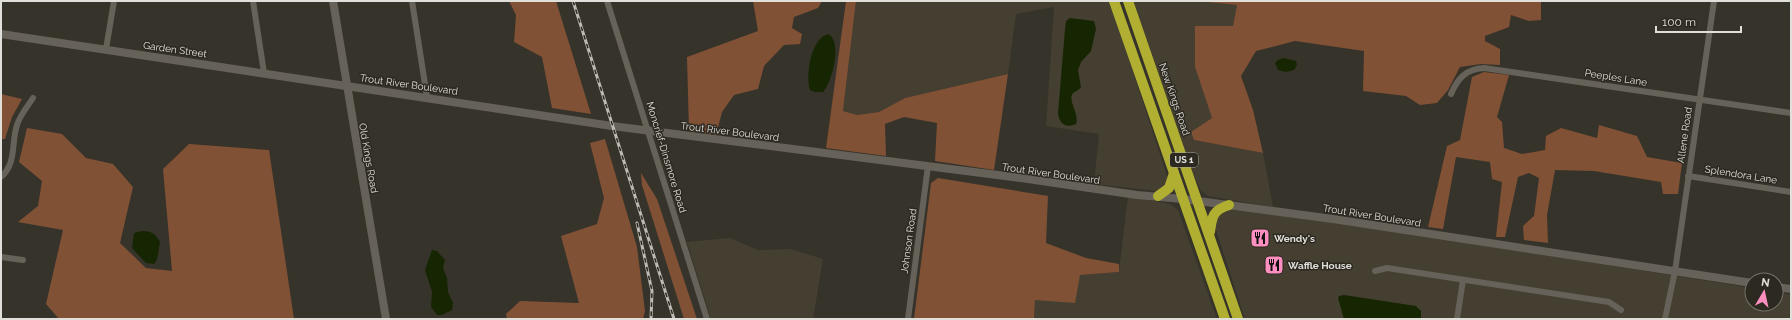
<svg xmlns="http://www.w3.org/2000/svg" width="1792" height="320" font-family="Raleway,sans-serif">
<style>
.built{fill:#453f31}
.forest{fill:#805135}
.water{fill:#172602}
.lines{fill:none;stroke-linecap:round;stroke-linejoin:round}
.minor{stroke:#666259;stroke-width:6}
.tertiary{stroke:#666259;stroke-width:8}
.trunk{stroke:#b0af31;stroke-width:10}
.rail-casing{stroke:#bebbb6;stroke-width:3}
.rail{stroke:#2c2921;stroke-width:1.5;stroke-dasharray:4.5;stroke-linecap:butt}
.labels{text-anchor:middle;stroke-width:3;stroke-linejoin:round;paint-order:stroke}
.shield{fill:#2c2921;stroke:#aba8a2;stroke-width:1}
.shield-label{font-size:9px;font-weight:bold;fill:#e1dfda}
.street-label{font-size:10px;fill:#e1dfda;stroke:#2c2921}
.poi-label{font-size:10px;font-weight:bold;fill:#e1dfda;stroke:#2c2921;text-anchor:start}
</style>
<rect width="100%" height="100%" fill="#36332a"/>
<g class="built">
<path d="M856 1H1110L1169 182 1157 191 1094 184 1099 134 1046 126 1054 7 1016 14 1008 74 905 98 879 112 857 115 843 111Z"/>
<path d="M1131 1H1197L1237 5 1233 26H1196L1195 67 1212 118 1194 140 1263 153 1273 207 1208 196 1201 191 1192 171Z"/>
<path d="M1128 196 1170 204 1178 210 1217 319H1034L1035 300 1080 275 1119 272Z"/>
<path d="M1237 208 1311 218 1752 288V304H1776V292L1791 295V319H1245L1215 227 1216 219 1226 209Z"/>
<path d="M730 238 758 250 791 249 823 259 813 319H711L687 242Z"/>
</g>
<g class="forest">
<path d="M509 1H556L591 114 552 108 542 57 514 42 516 15Z"/>
<path d="M753 1H822L818 8 794 17 792 28 802 34 800 44 784 45 764 66 758 89 734 95 722 112 716 135 689 131 687 57 758 31Z"/>
<path d="M846 1H856L843 111 857 115 879 112 905 98 1008 74 994 170 935 161 937 123 904 117 885 124 886 156 826 148Z"/>
<path d="M1197 1H1541V20L1529 21 1511 15 1509 27 1485 36V41L1500 49V65L1481 64 1460 67 1448 90 1437 103 1420 105 1406 96 1363 91 1364 51 1295 41 1256 51 1241 76 1253 110 1263 153 1194 140 1191 132 1212 118 1195 67V26H1233L1237 5Z"/>
<path d="M1484 72 1509 75 1497 117 1502 122 1504 148 1522 154 1545 150 1546 136 1561 128 1597 138 1599 125 1637 136 1647 157 1682 163 1678 194H1663L1661 182 1594 171 1555 170 1547 215 1548 243 1524 240 1523 226 1534 216 1539 178 1529 173 1518 177 1505 237H1496L1502 182 1492 179 1490 162 1456 157 1443 229 1428 227 1447 146 1460 140 1472 77Z"/>
<path d="M1 94 22 99 12 117 5 139H1Z"/>
<path d="M27 128 62 134 86 158 113 164 133 187 120 243 146 268 172 271 163 169 189 144 269 150 294 319H59L46 304 63 230 18 222 38 206 42 181 19 162Z"/>
<path d="M605 139 637 247 645 311 643 319H507L506 314 520 301 579 303 561 236 597 224 604 198 590 143Z"/>
<path d="M641 173 657 199 697 319H684L642 185Z"/>
<path d="M938 178 1048 196 1046 243 1086 258 1119 264V272L1080 275 1075 303 1035 300 1034 319H914L931 183Z"/>
</g>
<g class="water">
<path d="M1070 18 1094 21 1096 29 1091 51 1081 62 1078 70 1081 87C1079 90 1076 91 1073 93 1067 100 1080 114 1076 124 1065 129 1059 123 1058 113L1065 29 1066 21Z"/>
<path d="M828 34C843 41 832 82 823 92H815L810 90C805 76 811 38 828 34Z"/>
<path d="M1284 58 1296 61 1297 65 1294 70 1286 72 1278 70 1275 63 1278 60Z"/>
<path d="M142 231C151 231 156 234 160 242L157 260 154 264 146 263 132 248 134 233Z"/>
<path d="M432 250 437 251 445 260 443 268 447 278 448 292 453 303 452 310 442 315H437L431 307 432 292 425 270Z"/>
<path d="M1344 295 1416 306 1421 311V319H1344L1338 298 1339 296Z"/>
</g>
<g class="lines">
<g class="minor">
<path d="M253 1 264 73"/>
<path d="M412 1 427 97"/>
<path d="M607 1 707 319"/>
<path d="M106 49 114 1"/>
<path d="M1451 94C1458 78 1466 69 1484 68L1791 113"/>
<path d="M1688 176 1791 192"/>
<path d="M1 177C17 163 11 143 17 125 20 115 28 106 33 98"/>
<path d="M1 257 23 260"/>
<path d="M1375 271 1387 268 1609 302 1621 310"/>
<path d="M908 319 928 166"/>
<path d="M1457 319 1463 280"/>
<path d="M1665 319 1675 271 1714 1"/>
</g>
<g class="tertiary">
<path d="M333 1 386 319"/>
<path d="M1 34 612 126 1021 178 1137 195 1183 199 1333 219 1752 283"/>
<path d="M1776 287 1791 289"/>
</g>
<g class="trunk">
<path d="M1114 1 1225 319"/>
<path d="M1128 1 1238 319"/>
<path d="M1158 196 1169 188 1174 173"/>
<path d="M1210 232C1212 216 1213 210 1229 205"/>
</g>
<defs>
<g id="rail">
<path d="M573 1 674 319"/>
<path d="M637 223 652 291 651 319"/>
</g>
</defs>
<use href="#rail" class="rail-casing"/>
<use href="#rail" class="rail"/>
</g>
<defs>
<symbol id="restaurant-square" viewBox="-11 -11 22 22"><rect x="-9" y="-9" width="18" height="18" rx="4" fill="#fd8ec0" stroke="#2c2921"/><path d="M-5-6h1v4h1v-4h1v4h1v-4h1v5L-1.5 .5V6h-2V.5L-5-1ZM5-6V6H3V1.5H1.5Q1.5-4 5-6Z" fill="#111"/></symbol>
</defs>
<g fill-rule="evenodd">
<use href="#restaurant-square" x="1249" y="227" width="22" height="22"/>
<use href="#restaurant-square" x="1263" y="254" width="22" height="22"/>
</g>
<g class="labels">
<rect class="shield" x="1170" y="153" width="28" height="14" rx="3"/>
<g class="shield-label">
<text x="1184" y="163">US 1</text>
</g>
<g class="street-label">
<text transform="translate(175 49) rotate(8)" y="4">Garden Street</text>
<text transform="translate(1616 77) rotate(9)" y="4">Peeples Lane</text>
<text transform="translate(409 84) rotate(8)" y="4">Trout River Boulevard</text>
<text transform="translate(1175 99) rotate(71)" y="4">New Kings Road</text>
<text transform="translate(730 131) rotate(7)" y="4">Trout River Boulevard</text>
<text transform="translate(1684 135) rotate(-82)" y="4">Allene Road</text>
<text transform="translate(667 157) rotate(73)" y="4">Moncrief-Dinsmore Road</text>
<text transform="translate(369 158) rotate(80)" y="4">Old Kings Road</text>
<text transform="translate(1051 173) rotate(8)" y="4">Trout River Boulevard</text>
<text transform="translate(1741 174) rotate(9)" y="4">Splendora Lane</text>
<text transform="translate(1372 215) rotate(9)" y="4">Trout River Boulevard</text>
<text transform="translate(908 241) rotate(-82)" y="4">Johnson Road</text>
</g>
<g class="poi-label">
<text x="1274" y="242">Wendy's</text>
<text x="1288" y="269">Waffle House</text>
</g>
</g>
<rect width="1792" height="320" fill="none" stroke="#e1dfda" stroke-width="4"/>
<g transform="translate(1764 292) rotate(9)"><circle r="19" fill="#2c2921" stroke="#74726b"/>
<path d="M0-3L7 15L0 10L-7 15Z" fill="#fd8ec0"/>
<text y="-6" font-size="11" font-weight="bold" text-anchor="middle" fill="#e1dfda">N</text>
</g>
<path d="M1656 26v6h85v-6" fill="none" stroke="#e1dfda" stroke-width="2"/>
<text x="1662" y="26" font-size="12" fill="#e1dfda" stroke="#2c2921" stroke-width="3" paint-order="stroke">100 m</text>
</svg>
